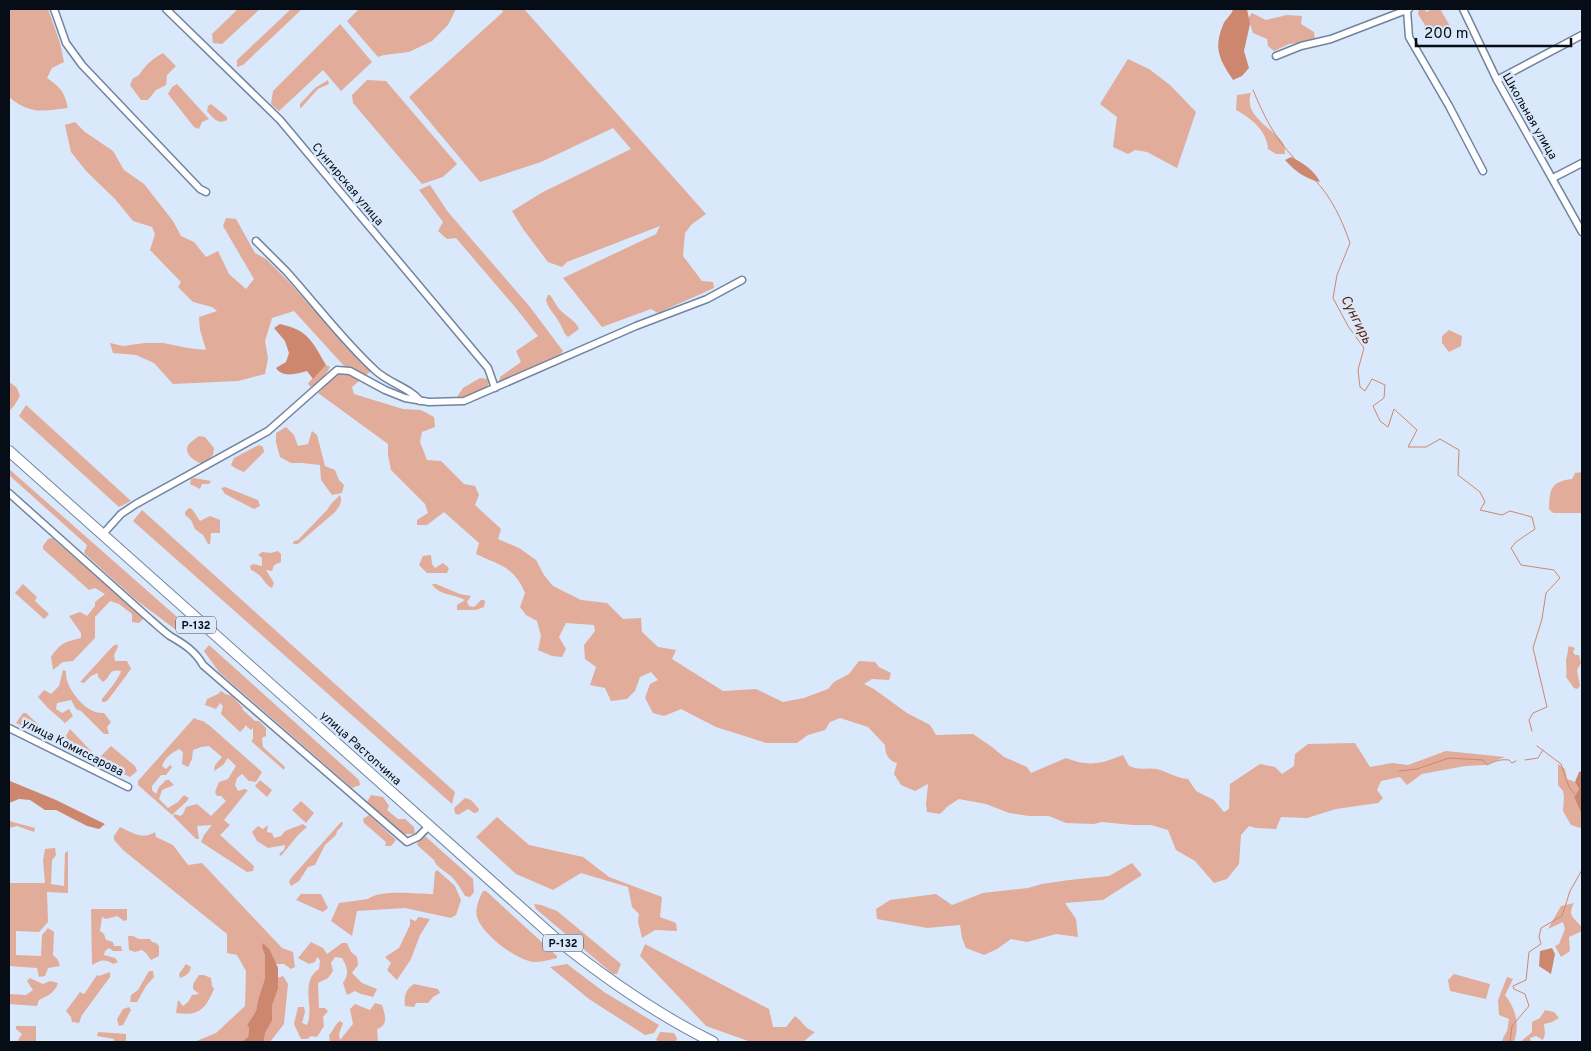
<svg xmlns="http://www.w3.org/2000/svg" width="1591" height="1051" font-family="Overpass,sans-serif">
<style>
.green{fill:#e1ac9a}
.water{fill:#ce876f}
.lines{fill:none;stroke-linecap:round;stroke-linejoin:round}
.stream{stroke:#ce876f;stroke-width:1}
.minor-casing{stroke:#7084a1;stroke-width:9}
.trunk-casing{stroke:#7084a1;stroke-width:12}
.minor{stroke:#fff;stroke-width:6}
.trunk{stroke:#fff;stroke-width:10}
.labels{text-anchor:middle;stroke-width:5;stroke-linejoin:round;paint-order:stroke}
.shield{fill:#dae8fb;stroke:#464f5b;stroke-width:1}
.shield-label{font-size:11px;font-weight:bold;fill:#060d17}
.street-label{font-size:12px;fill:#060d17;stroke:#dae8fb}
.water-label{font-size:14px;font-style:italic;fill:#601f06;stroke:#dae8fb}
</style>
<rect width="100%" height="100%" fill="#dae8fb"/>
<g class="green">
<path d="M9 9H48L60 43 64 62 52 68 47 78C61 88 64 91 68 108 42 111 31 115 9 97Z"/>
<path d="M238 9H260L222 44 213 43 212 34Z"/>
<path d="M291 9H302L243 65 237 67V60Z"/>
<path d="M359 9H456L448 25 432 41 409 52 384 55 378 57 347 21Z"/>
<path d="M502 9H524L706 214 692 224 685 233 683 256 702 281 713 282 714 288 658 313 651 309 602 327 563 278 656 234 660 226 567 262 562 267 548 262 523 229 512 211 543 192 631 149 613 128 541 162 480 182 409 97 503 12Z"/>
<path d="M1419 9H1425L1426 12 1433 9H1440L1450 26 1447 29 1435 35C1427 30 1423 22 1418 14Z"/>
<path d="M1252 13 1266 20 1287 15 1302 16 1301 24 1314 32 1315 38 1304 42 1289 44 1274 51 1268 46 1267 39 1253 33 1248 18Z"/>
<path d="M340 24 372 62 341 91 323 70 279 111 271 104 273 91Z"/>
<path d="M163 53 176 66 167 75 166 85 156 90 148 100H141L130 85 133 78C140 76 140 73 145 67 150 61 156 57 163 53Z"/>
<path d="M1128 59 1149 69 1170 85 1196 112 1177 168 1147 152 1135 150 1128 154 1113 147 1117 117 1100 104Z"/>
<path d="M328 80 329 84 318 89 301 108 300 107V104L315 88Z"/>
<path d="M367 80 386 81 457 164 443 177 422 184 353 103 352 95Z"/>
<path d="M177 84 209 119 202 122 199 129 194 127 168 94 172 87Z"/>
<path d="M1251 93C1243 116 1272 127 1283 143 1285 146 1285 151 1285 154H1276L1268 149C1267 131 1251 118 1236 110L1237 95Z"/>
<path d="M211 104 227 117V120C218 125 213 118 207 111L208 106Z"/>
<path d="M75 122 85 132 113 151 124 170 144 184 173 221 181 236 194 242 206 257 218 251 229 274 246 289 254 279 223 226 226 218 236 219 255 253 266 259 290 283 339 338 372 370 352 387 354 394 403 409 421 410 434 417 435 427 422 432 420 442 427 460 441 461 464 484 475 486 479 495 475 505 501 529 498 539 519 548 536 560 544 575 553 586 581 600 607 603 623 619 641 618 642 632 658 647 676 650 672 659 723 691 756 689 783 702 804 698 828 689 834 682 849 674 859 661 875 662 879 667 891 673 889 680 872 679 864 684 874 689 907 713 930 725 936 735 973 734 992 747 1004 757 1027 767 1031 773 1066 758C1090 767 1100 764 1123 755L1129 766C1140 771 1147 767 1157 769 1168 772 1176 778 1188 779L1196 791 1214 800 1224 812 1229 809 1230 784 1260 764 1275 767 1282 774 1294 766 1295 754 1308 744 1355 743 1370 767 1392 763 1408 765 1446 751 1505 757 1485 765 1465 766 1422 774 1407 785 1400 777 1381 781 1377 790 1383 798 1378 803 1336 809 1307 818 1281 817 1276 829 1256 828 1249 826 1241 835 1239 864 1227 879 1214 883 1195 861 1176 850 1168 830 1151 825H1133L1102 822 1094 824 1066 823 1049 816H1029L1009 813 986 804 959 799 948 806 940 814 927 812 926 804 928 784 915 791 901 785 894 774 897 763C888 761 885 753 885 745L868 727 840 718 830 722 825 730 808 735 797 743H766L716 727 681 709 664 716 653 713 645 698 650 684 658 680 651 672 640 677 635 691 627 699 611 701 605 688 590 685 596 667 585 659 584 645 595 631 594 625 566 623 559 637 566 649 562 657 552 656 538 650 541 636 537 621 526 615 520 607 525 593C515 567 499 565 476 554L479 543 444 512 427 525H417V520L428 513 425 504 391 470 388 455V444L318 393 345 367 294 311 272 318 265 341 268 358 265 374 238 381 173 384 154 363 136 355 113 353 110 343 123 346 145 343H163L188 348 206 350 200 330 199 317 217 311 212 307 193 302 178 287 181 282 150 250 155 234 152 227 133 221 115 199 87 172 71 152 65 125Z"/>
<path d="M430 185 448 212 530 307 563 351 560 355 499 383 500 377 521 362 516 351 538 336 515 307 456 238 447 239 438 231 443 222 419 190Z"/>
<path d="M548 295H550C553 299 556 305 559 309 566 317 575 319 579 329L568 337C563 333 563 328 559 322 555 314 548 309 546 300Z"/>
<path d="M1449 330 1462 336 1461 346 1449 352 1442 343V336Z"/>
<path d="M326 365 330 367C325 376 320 383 310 387L308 383Z"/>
<path d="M480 378 488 379 489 382 487 388 467 397H457L463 388Z"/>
<path d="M11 383 17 388 20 396 14 406 9 411V384Z"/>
<path d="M26 405 131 501 119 507 19 416Z"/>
<path d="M286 427 294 435 298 446 308 444 312 431 317 435 325 466 335 470 339 480 344 485 342 493 332 495 321 480 320 465 302 463H291L280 457 276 442V433Z"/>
<path d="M199 436 205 437 214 448 213 455 203 464C195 462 182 453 189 444 192 441 196 438 199 436Z"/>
<path d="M259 445 263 447 264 452 244 472 235 468 231 465 234 458Z"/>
<path d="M9 469 185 624 181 628 175 629 136 600 84 553 87 545 9 475Z"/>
<path d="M1582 472V513H1553L1549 509C1550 489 1550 482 1572 479L1575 473Z"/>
<path d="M194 478 211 481 209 484H202L200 489 190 484 191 479Z"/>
<path d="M225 487 258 500 260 506 254 509 225 494 221 488Z"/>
<path d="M340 495C343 502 339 507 335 512L298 544H293L294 541 298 540 327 510 331 504Z"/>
<path d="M189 508 192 509 200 521 210 516 220 520V533H211L210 544H208L203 535 195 529 191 520 185 515V512Z"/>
<path d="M142 510 455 792 452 804 133 521Z"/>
<path d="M52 538 144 618 139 623 132 622V614L119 604 110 601 95 617V638L73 661 63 662 53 670 51 657C60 643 65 642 81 638V633L69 616 80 612 87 616 95 606V602L105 594 95 588 89 590 43 549V546L48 539Z"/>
<path d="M278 551 281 554V562L274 565 272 571 266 570 274 583 272 588C262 583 265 576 251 570L250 566 253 564 262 566V558L258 555 262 552 271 553Z"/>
<path d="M431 555 432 564 435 568 443 563 449 568 447 573H427L419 565 423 556Z"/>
<path d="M23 584 37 597 35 601 49 614 44 619 15 593Z"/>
<path d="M432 584H436L460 594 471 596 467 602 469 606 474 607 481 600H484L485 602 484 607 476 610H457V605L465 600C454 594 438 595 432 584Z"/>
<path d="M117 644 118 647 114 655 115 661H127L131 669 108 700 105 702H102V699C107 693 120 677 121 671 108 668 111 677 103 682L98 677V673L91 676 84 683 80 682 113 646Z"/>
<path d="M209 645 359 780 360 785 352 788 219 672 204 651Z"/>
<path d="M1569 646 1575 648 1573 652 1575 655H1579L1581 663 1577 670 1580 686 1577 689 1574 688 1566 677C1567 671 1566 666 1566 660 1567 655 1568 653 1568 648Z"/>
<path d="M63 670 66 671C64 687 86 715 104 713L111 722 107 727 109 734H104L81 711 76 709 71 700 57 703 56 709 62 713 69 709 73 716 65 723 48 708 38 697 44 690 51 694 59 686Z"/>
<path d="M221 691 225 694 232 696 243 708 242 709 255 721H259L266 728V736L262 738 263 747 285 767 284 770 251 741 253 739V728L251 730 245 725V727L240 732 221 714 223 706 220 703 216 709 205 705 207 699 218 694Z"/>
<path d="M23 713H26L56 741V742L16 723Z"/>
<path d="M194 718 198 720 203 721 210 726 262 772 256 782 249 781 242 774 237 778 235 785 238 791 244 789 248 790 224 820 230 825 220 835 254 866 253 871 247 872 201 842 204 835 212 825 197 826 199 839H196L173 816 175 814 180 816 183 814 186 807 197 804 211 816 226 801 221 796H217L215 792 219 782 228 779 236 766 228 758 223 765 214 771 215 765 222 757 209 746 201 747 193 750 192 759 188 767 182 764 183 752 179 749C171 753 165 758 162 766L166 769 170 765 172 767 166 775H161L152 786V790L156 794 159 787 166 780H169L174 785 162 790 159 799 168 808 178 802 184 795 189 798 186 802 172 815 138 785V781Z"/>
<path d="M70 729 93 753 94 757 99 758 111 746 135 766 137 771 130 777 61 744Z"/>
<path d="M1558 764 1565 769 1567 779 1575 782 1579 789 1574 797C1578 806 1582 815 1582 825L1580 828 1571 825 1563 811 1564 797 1563 791 1558 785Z"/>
<path d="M260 780 272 790 267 797 255 786Z"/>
<path d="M371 795 383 797 389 806 387 810 398 819H405L414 827 415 834H403L367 802Z"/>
<path d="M465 798 471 800 479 809 478 812 474 813 468 809 458 815 455 813 454 808Z"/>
<path d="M301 801 314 813 306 823 292 810Z"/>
<path d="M369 815 396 840 391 846H385L386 842 364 823 363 819Z"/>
<path d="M497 817 529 845 583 857 609 877 662 897 660 917 676 923 677 931 655 930 642 938 638 922 639 914 632 907 628 887 581 873 553 890 516 874 476 837Z"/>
<path d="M9 821 35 828 34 832 17 826 9 828Z"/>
<path d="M341 822H343L342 826 337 831 336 835 325 845 315 865 308 867 299 881 291 886 289 882 291 878Z"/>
<path d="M303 824 307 827 298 835 281 856 279 854 284 850 285 845 268 848 257 841 252 832 258 826 263 829 268 825 267 832 272 833 274 838 281 836 285 831Z"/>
<path d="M120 827C133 833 142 840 155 832L156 837 173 845 188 865 202 863 282 948 293 952 295 967 291 969 284 964H275L270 950 262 947 265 956V978L258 1000 256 1011 247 1025 249 1028 248 1037 241 1042H194L216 1033 245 1006 246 971 237 955 227 953V934L123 850 114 840V836Z"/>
<path d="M425 836 473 879 474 892 470 897 465 896C461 889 457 882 451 876 445 871 436 867 434 860L417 845C418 840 420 838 425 836Z"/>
<path d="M55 848 56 855 52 860 51 884 64 886 65 853 68 851V893L47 892 48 922 39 932 16 931V955L41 956 42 935 48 928 54 932 53 955 58 960 60 966 48 968 45 976 39 977 37 968 10 966 9 969V883H45L43 860 45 849Z"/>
<path d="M1132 863 1142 875 1103 900 1065 903 1076 919 1078 937 1056 934 1027 942 1011 939 997 949 984 955 966 948 962 938 960 925 927 928 877 919 876 909 890 900 936 894 952 905 983 893 1028 888 1042 884 1069 880 1109 876Z"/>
<path d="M437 870 455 886 461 900 456 915 451 918 405 908 357 911 352 936 331 921 339 903 368 899C380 889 417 894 433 894L435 872Z"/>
<path d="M483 891H486L557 956V958C549 960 542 962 534 962 517 961 482 934 477 917 475 908 479 899 483 891Z"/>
<path d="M301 894H321L328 908 323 912 296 900Z"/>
<path d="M1574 903C1567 916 1574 918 1582 927V931L1569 937 1570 951 1561 957 1555 946 1559 944 1565 929 1563 922 1548 929 1561 906Z"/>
<path d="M534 904 541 905 557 911 621 964 617 974H613L536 909Z"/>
<path d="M91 909H127V920L124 921 117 916 106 919 102 917 100 931 104 934 106 940 113 942 114 946H121L122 951H113L109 948 105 951 104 955 115 958 118 962 113 964C104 958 100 961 92 965Z"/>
<path d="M418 917 430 919 420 935 411 959 397 980 387 970 391 963 385 957 399 948 410 925V919L416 921Z"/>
<path d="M128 936H133L139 939H150L152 942 156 943 159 946V956L151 960 146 953 142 950 135 952 129 950Z"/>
<path d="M311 942 323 948 327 954 342 943H347L351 952 357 957 358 965 352 973 362 983 377 989 373 997 361 994 355 991 347 995 343 983C350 973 347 967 342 958L335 957 331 963 333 971 328 978 318 983 319 1008H325L328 1011 323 1017 324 1026 317 1037 311 1036 307 1039H301L294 1024 298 1007H304L305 1012 302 1023 307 1025C315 1008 299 982 319 969L320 960 317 957 315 962 309 964 298 958Z"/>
<path d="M645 944 769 1009 773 1027H786L795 1016C803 1022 805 1029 815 1032L803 1042H751L706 1026 640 956Z"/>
<path d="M186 964 191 967C190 973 186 976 180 978L179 974Z"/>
<path d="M567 964 604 992 659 1025 654 1033 645 1035 589 999 550 967Z"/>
<path d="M149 971H153L154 977 146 986 137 1002H130L131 995 138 990Z"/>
<path d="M110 972V977L82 1015 79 1023 72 1022 71 1017 66 1011 80 992 84 994 85 993 97 975 99 976Z"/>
<path d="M1454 974 1490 984 1486 999 1450 991 1448 980Z"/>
<path d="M199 975H204L211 978 212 986 214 989C205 1010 199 1016 176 1013L178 1000 183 1006 188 1002 192 995 199 994 193 989V984Z"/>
<path d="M283 976 288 984 284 1024 270 1042H264L265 1033 272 1021V1006L278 989 277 978Z"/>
<path d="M1507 977 1513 979 1505 995C1516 1009 1520 1025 1514 1042H1502L1503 1038 1507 1031 1509 1019 1499 1015 1498 1000Z"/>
<path d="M30 978 43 984 50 981 58 983C55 993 47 996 39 1000L37 1006 9 1004V994L26 995 33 990 27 981Z"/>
<path d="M414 984 438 989 440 993 433 997 428 1003H416L414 1007 405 1006C404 996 405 990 414 984Z"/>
<path d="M375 1003 382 1005C385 1014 389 1026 377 1029L378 1042H330L329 1035C334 1030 334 1025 340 1021L343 1023 339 1034 340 1040 353 1024 350 1009 355 1004 370 1010Z"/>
<path d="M129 1007 131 1010 123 1025 119 1026 117 1019 123 1009Z"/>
<path d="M1545 1010 1554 1012 1559 1018 1552 1022 1544 1024 1545 1034 1543 1040 1536 1036 1530 1038 1531 1042H1520L1532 1032V1022L1540 1018Z"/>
<path d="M16 1026H36V1042H18V1040L22 1034 16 1029Z"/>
<path d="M98 1032 126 1034V1042H114V1039L97 1036Z"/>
<path d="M660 1032 674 1033 677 1038 676 1042H660L656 1040Z"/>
</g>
<g class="water">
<path d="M1233 9H1247L1250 24 1244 51 1249 68 1242 76 1233 80C1220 60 1213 49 1223 25 1225 19 1232 15 1233 9Z"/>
<path d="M1291 157C1302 162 1315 171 1320 182 1305 179 1295 171 1285 160Z"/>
<path d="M280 324C308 330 312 341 326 365L313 379 307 371C296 374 283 378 276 368L286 362 289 353 285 341 274 328Z"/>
<path d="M1582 771V822L1580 811 1574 797 1579 789 1575 782 1579 772Z"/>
<path d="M10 781 56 800 105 824 99 829 87 826 56 810H45L30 800 19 799 9 803V783Z"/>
<path d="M263 943 270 950 278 968V989L272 1006V1021L265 1033 264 1042H241L248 1037 249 1028 247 1025 256 1011 258 1000 265 978V956L262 947Z"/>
<path d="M1552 948 1555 954 1551 974 1539 966 1540 951Z"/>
</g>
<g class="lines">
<g class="stream">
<path d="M1253 90C1264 116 1274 137 1294 158"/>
<path d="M1315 180C1332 198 1342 220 1350 243L1337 275 1333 298 1348 326 1364 348 1358 370 1360 387 1365 391 1372 379 1385 385 1384 398 1373 406 1380 421 1388 427 1394 409 1417 430 1408 447H1426L1440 439 1459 450 1458 475 1480 492 1485 502 1480 510 1502 515 1510 511 1532 517 1535 529 1516 542 1511 548 1521 565 1554 570 1560 578 1546 593 1542 619 1533 648 1547 707 1533 713 1529 720 1532 731"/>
<path d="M1537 746 1561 764 1569 787 1575 794"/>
<path d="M1525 760 1538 758 1543 750"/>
<path d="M1399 771 1417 769 1449 758 1483 760 1487 765C1495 761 1500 759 1509 760L1512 763 1516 761"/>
<path d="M1510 1042 1512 1026 1529 1006 1525 994 1514 989 1513 986 1526 980 1529 952 1541 944 1539 937 1541 928 1562 916 1570 891 1582 870"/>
</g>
<defs>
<g id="minor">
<path d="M54 9 66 43 82 65 200 189 206 192"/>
<path d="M166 9 280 120 488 368 495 388"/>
<path d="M1463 9 1497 80 1582 232"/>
<path d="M1407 10 1409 37 1449 106 1483 171"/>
<path d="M1276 56 1301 46 1331 39 1409 9"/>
<path d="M1497 80 1582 35"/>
<path d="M1553 178 1582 163"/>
<path d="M256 241C266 251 276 261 286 271 316 304 343 341 376 371 389 383 412 389 420 401"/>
<path d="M9 493 151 620C157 625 163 631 170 636 184 644 195 651 203 665L407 842 418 837 425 830"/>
<path d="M103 534 121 514 136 504 268 431 337 370 350 371 385 390 405 398 429 402 464 401 636 326 707 299 742 280"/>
<path d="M9 728 128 787"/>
</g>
<path id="trunk" d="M9 451 555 938C605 978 656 1014 713 1042"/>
</defs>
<use href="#minor" class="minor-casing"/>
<use href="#trunk" class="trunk-casing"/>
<use href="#minor" class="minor"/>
<use href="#trunk" class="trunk"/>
</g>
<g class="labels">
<g class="shield">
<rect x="176" y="616.5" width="40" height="17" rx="4"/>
<rect x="543" y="934.5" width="40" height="17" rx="4"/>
</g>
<g class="shield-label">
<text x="196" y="629">Р-132</text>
<text x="563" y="947">Р-132</text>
</g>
<g class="street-label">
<text transform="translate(1530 116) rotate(60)" y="4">Школьная улица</text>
<text transform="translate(348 184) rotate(50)" y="4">Сунгирская улица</text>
<text transform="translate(73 747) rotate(27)" y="4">улица Комиссарова</text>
<text transform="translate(361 748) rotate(42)" y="4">улица Растопчина</text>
</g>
<g class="water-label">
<text transform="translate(1357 319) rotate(63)" y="5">Сунгирь</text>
</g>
</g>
<rect width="1591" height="1051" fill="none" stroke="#060d17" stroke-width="20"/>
<path d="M1416 38v8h155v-8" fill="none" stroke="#060d17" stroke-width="2.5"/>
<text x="1424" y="38" font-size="15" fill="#060d17" stroke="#dae8fb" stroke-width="4" paint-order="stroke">200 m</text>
</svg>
